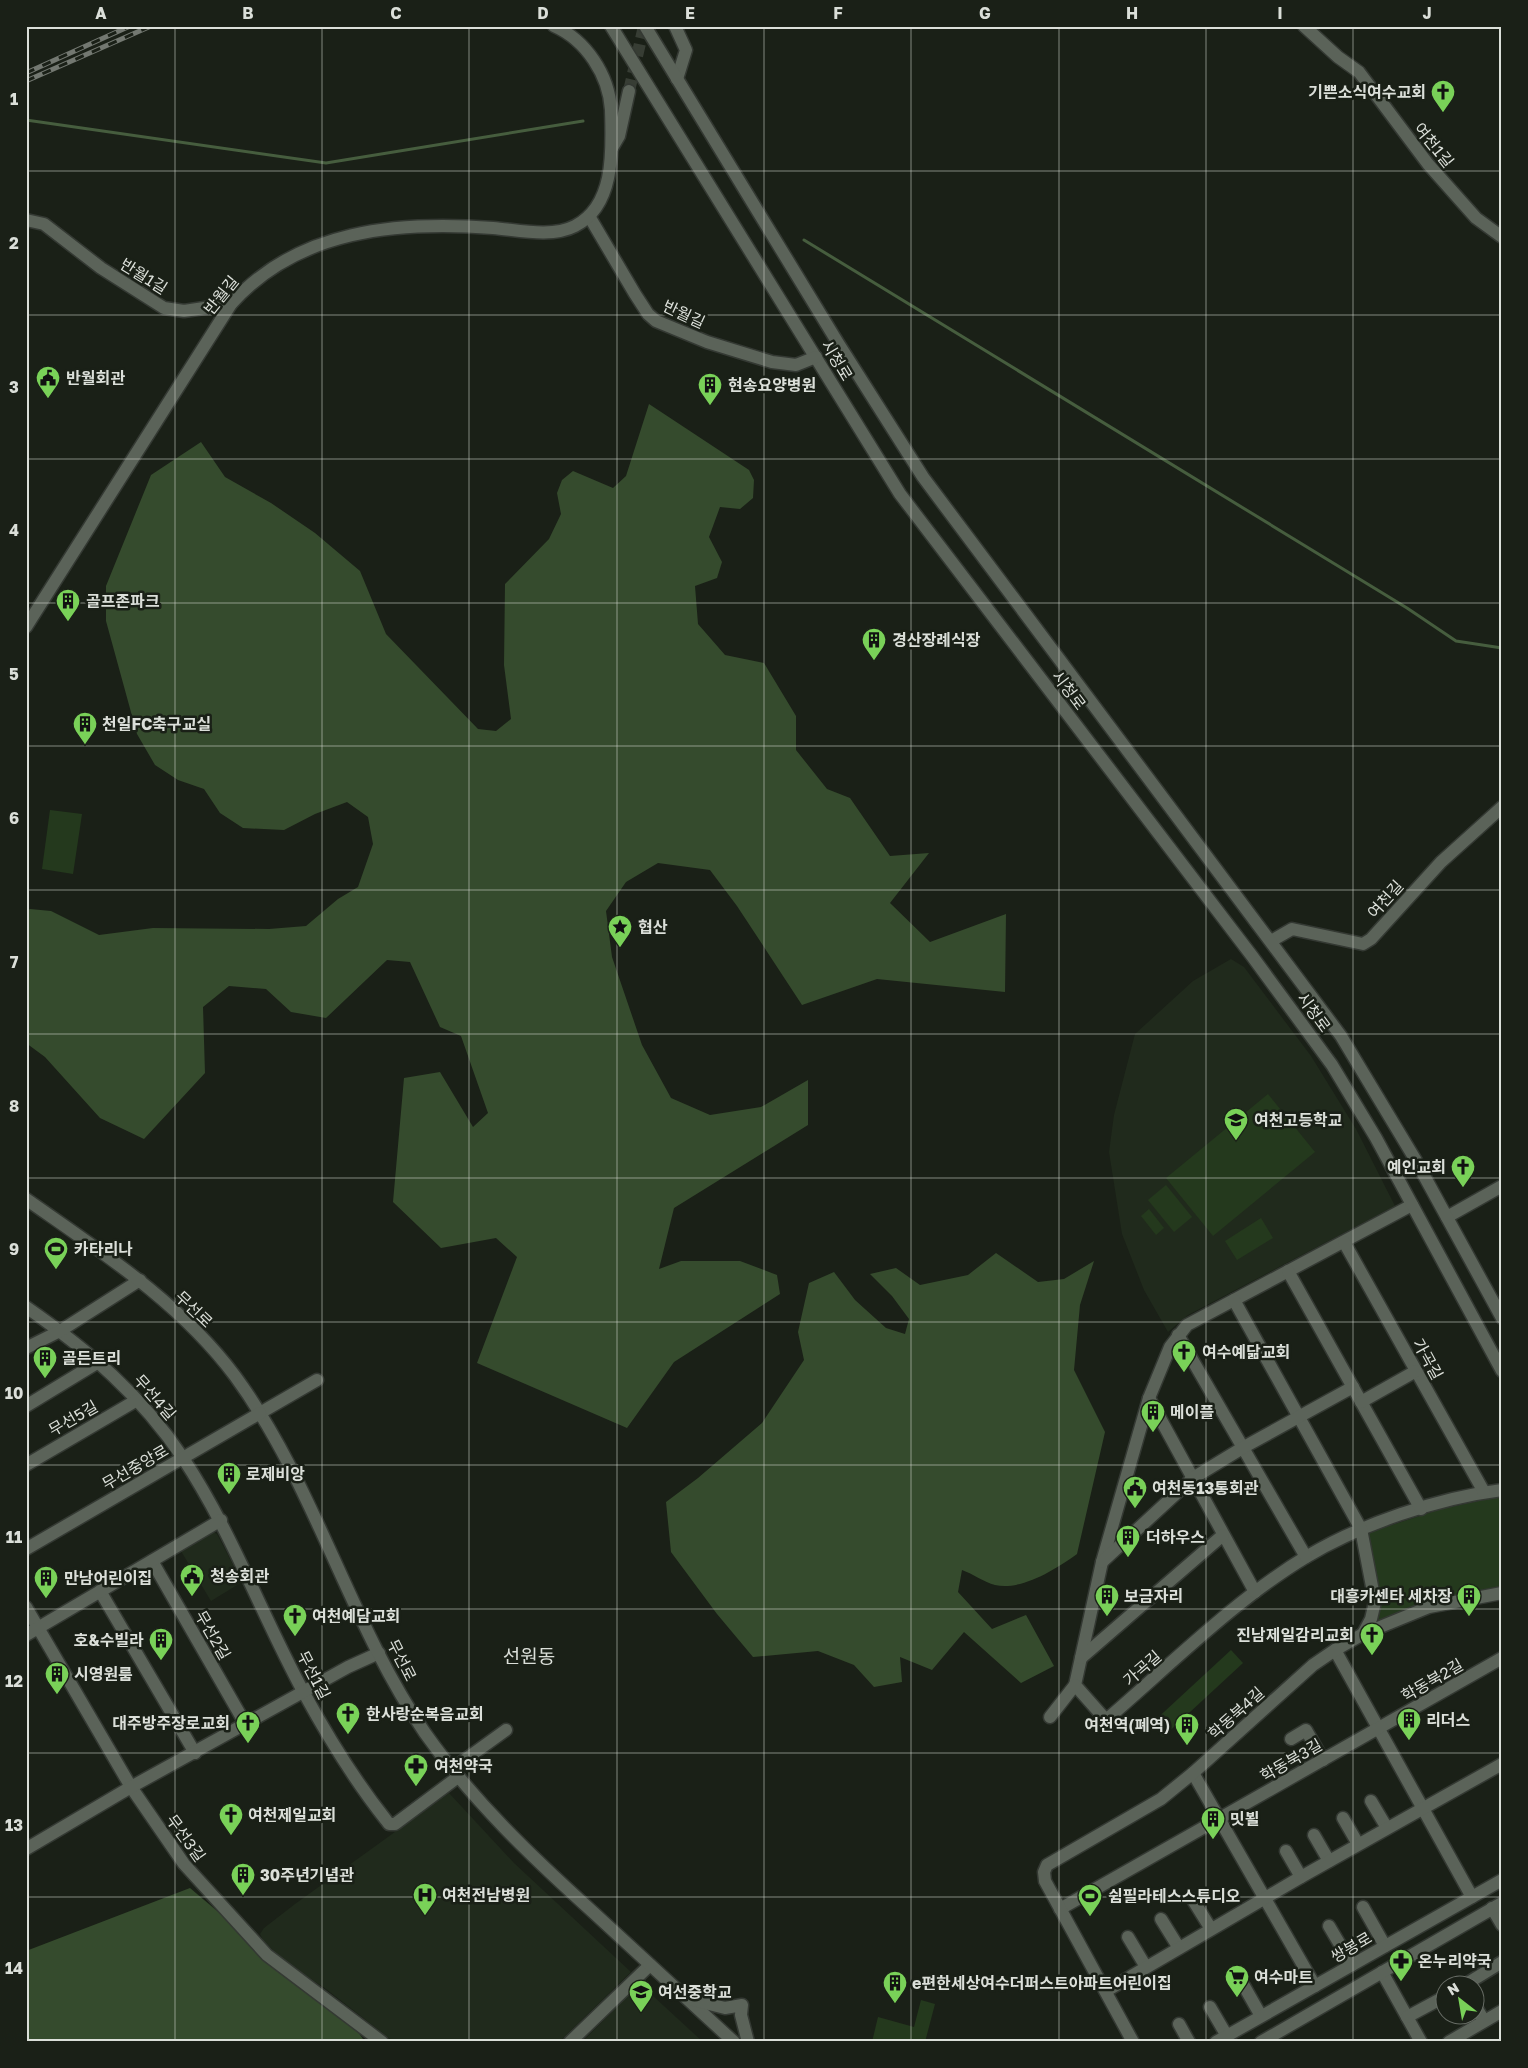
<svg xmlns="http://www.w3.org/2000/svg" width="1528" height="2068" font-family="'Golos Text','Noto Sans KR',sans-serif">
<style>
.built{fill:#202a1c}
.green{fill:#24391d}
.forest{fill:#354b2d}
.lines{fill:none;stroke-linecap:round;stroke-linejoin:round}
.stream{stroke:#465d3e;stroke-width:3}
.minor-tunnel{stroke:#373d34;stroke-width:12;stroke-dasharray:12 6;stroke-linecap:butt}
.minor-casing{stroke:#343933;stroke-width:15}
.tertiary-casing{stroke:#343933;stroke-width:15}
.minor{stroke:#5b6359;stroke-width:12}
.tertiary{stroke:#5b6359;stroke-width:12}
.rail-casing{stroke:#737871;stroke-width:5}
.rail{stroke:#1a2017;stroke-width:3;stroke-dasharray:9;stroke-linecap:butt}
.grid{fill:none;stroke:#dbdfd9;stroke-width:1;stroke-opacity:0.55}
.labels{text-anchor:middle;stroke-width:5;stroke-linejoin:round;paint-order:stroke}
.poi-label{font-size:16px;font-weight:bold;fill:#dbdfd9;stroke:#1a2017;text-anchor:start}
.street-label{font-size:16px;fill:#dbdfd9;stroke:#1a2017}
.quarter-label{font-size:19px;fill:#dbdfd9;stroke:#1a2017}
.neatline{fill:none;stroke:#dbdfd9;stroke-width:2}
.grid-label{font-size:16px;text-anchor:middle;font-weight:bold;fill:#dbdfd9}
</style>
<rect width="100%" height="100%" fill="#1a2017"/>
<g class="built">
<path d="M1231 959 1244 967 1311 1056 1356 1129 1395 1206 1188 1315 1168 1332 1144 1290 1122 1234 1109 1152 1114 1115 1135 1034 1193 981Z"/>
<path d="M213 1532 217 1534 242 1582 211 1601 181 1551Z"/>
<path d="M449 1793 514 1863 631 1972 559 2042H394L326 1989 285 1962 263 1940 260 1934 264 1928 295 1904Z"/>
<path d="M640 1984 703 2042H582Z"/>
</g>
<g class="green">
<path d="M50 810 82 814 73 874 42 869Z"/>
<path d="M1268 1094 1315 1152 1213 1236 1166 1178Z"/>
<path d="M1166 1185 1192 1217 1174 1232 1148 1200Z"/>
<path d="M1149 1209 1164 1228 1156 1235 1141 1216Z"/>
<path d="M1261 1218 1273 1238 1237 1260 1225 1241Z"/>
<path d="M1502 1496V1589L1371 1626 1367 1533 1441 1509Z"/>
<path d="M1231 1650 1243 1663 1163 1737 1151 1724Z"/>
<path d="M921 2000 935 2004 925 2042H906L894 2039 892 2042H872L878 2017 914 2027Z"/>
</g>
<g class="forest">
<path d="M649 404 749 470 754 480 753 498 740 509 720 507 709 537 722 562 717 578 695 586 698 624 725 655 764 663 796 716V750L827 789 850 798 890 856 929 853 890 903 930 942 1006 914 1005 992 877 979 802 1005 737 906 710 870 658 863 626 882 606 911 612 957 642 1045 671 1098 710 1115 761 1107 808 1080V1125L674 1208 659 1269 681 1261H740L777 1275 780 1294 674 1362 627 1428 477 1363 517 1257 496 1238 441 1248 393 1202 404 1078 440 1072 473 1127 488 1113 461 1036 440 1027 410 962 387 960 326 1018 291 1012 266 989 229 986 203 1007 205 1073 144 1139 100 1118 45 1057 26 1043V911L30 909 51 911 99 935 153 928 269 929 306 926 338 899 358 887 373 844 368 817 347 802 315 814 284 830 243 828 220 813 204 789 178 780 155 765 137 734 106 621V586L151 475 201 442 225 477 271 503 315 533 360 571 386 634 478 729 496 731 511 719 504 665 505 584 549 539 561 514 557 493 562 480 573 471 613 488 626 476Z"/>
<path d="M996 1253 1038 1282 1064 1279 1094 1261 1080 1305 1074 1370 1105 1432 1077 1554C1056 1569 1022 1591 995 1585 984 1582 973 1574 962 1570L958 1592 992 1629 1026 1615 1054 1666 1021 1683 964 1632 932 1670 900 1657 902 1682 874 1687 854 1665 818 1651 753 1657 717 1614 671 1552 666 1502 698 1478 762 1423 804 1360 798 1332 809 1283 834 1272 855 1300 886 1328 905 1334 909 1319 892 1296 870 1274 896 1268 920 1285 968 1275Z"/>
<path d="M190 1888 356 2029 365 2042H26V1951Z"/>
</g>
<g class="lines">
<g class="stream">
<path d="M26 120 326 163 583 121"/>
<path d="M804 240 1407 608 1456 641 1502 648"/>
</g>
<path class="minor-tunnel" d="M629 91 644 26"/>
<defs>
<g id="minor">
<path d="M675 26 686 50 677 79"/>
<path d="M1304 26 1338 57 1359 72 1428 164 1476 218 1502 237"/>
<path d="M612 148 619 136 629 91"/>
<path d="M26 220 44 224 101 268 164 308 184 311 231 304"/>
<path d="M1271 941 1292 929 1363 944 1371 939 1441 862 1502 807"/>
<path d="M1412 1205 1187 1325 1170 1347 1149 1398 1102 1562 1075 1685 1106 1720C1169 1666 1236 1599 1306 1557 1361 1524 1438 1498 1502 1490"/>
<path d="M1447 1217 1502 1186"/>
<path d="M1344 1242 1484 1492"/>
<path d="M1288 1271 1421 1509"/>
<path d="M1234 1300 1361 1529 1375 1602 1371 1619 1363 1634"/>
<path d="M26 1307C88 1350 141 1395 183 1458 232 1532 262 1616 304 1693 328 1737 355 1781 386 1820L389 1824H395L458 1777"/>
<path d="M1178 1335 1306 1557"/>
<path d="M26 1348 60 1331 140 1280"/>
<path d="M1149 1398 1255 1592"/>
<path d="M1361 1402 1416 1371"/>
<path d="M26 1406 100 1361"/>
<path d="M260 1413 317 1380"/>
<path d="M26 1465 137 1400"/>
<path d="M152 1561 246 1725"/>
<path d="M1102 1562 1193 1478 1244 1447 1353 1387"/>
<path d="M100 1591 195 1753"/>
<path d="M26 1607 131 1787 184 1864 267 1955 382 2042"/>
<path d="M26 1635 221 1520"/>
<path d="M1335 1650 1472 1897"/>
<path d="M1081 1658 1223 1535"/>
<path d="M1050 1717 1075 1685"/>
<path d="M1291 1739 1306 1730 1323 1760"/>
<path d="M452 1769 506 1730"/>
<path d="M1193 1773 1315 1986"/>
<path d="M1371 1801 1387 1828"/>
<path d="M1343 1818 1358 1844"/>
<path d="M1314 1835 1329 1861"/>
<path d="M26 1849 131 1787 348 1667 379 1653"/>
<path d="M1286 1851 1301 1877"/>
<path d="M1193 1900 1211 1929"/>
<path d="M1363 1907 1385 1946"/>
<path d="M1492 1908 1502 1925"/>
<path d="M1060 1909 1502 1658"/>
<path d="M1161 1919 1179 1948"/>
<path d="M1329 1926 1352 1965"/>
<path d="M1128 1937 1146 1967"/>
<path d="M1382 1972 1421 2042"/>
<path d="M1244 1986 1261 2016"/>
<path d="M1463 1986 1502 1962"/>
<path d="M1106 1991 1301 1877 1502 1764"/>
<path d="M1210 2007 1227 2036"/>
<path d="M1476 2007 1484 2021"/>
<path d="M1407 2017 1446 1996"/>
<path d="M1179 2024 1189 2042"/>
<path d="M570 2042 650 1965"/>
<path d="M1133 2042 1045 1881 1044 1872 1047 1865 1161 1799 1193 1773 1313 1665 1335 1650 1363 1634 1429 1607 1502 1593"/>
<path d="M1449 2042 1502 2011"/>
</g>
<g id="tertiary">
<path d="M611 26 900 494 1252 956 1332 1065 1376 1138 1502 1371"/>
<path d="M645 26 838 343 923 477 1341 1036 1415 1159 1502 1318"/>
<path d="M589 216 635 294 648 314 656 321 707 342 772 362 796 365 816 357"/>
<path d="M26 627 231 304C298 229 398 221 493 228 518 230 552 238 575 226 616 205 612 148 611 110 609 75 586 40 554 26"/>
<path d="M26 1199C100 1251 180 1302 235 1376 315 1485 349 1622 425 1733 473 1801 532 1857 594 1913 641 1956 687 1999 734 2042"/>
<path d="M26 1549 260 1413"/>
<path d="M689 1999 725 2008 742 2005 741 2015 748 2042"/>
<path d="M1216 2042 1502 1880"/>
<path d="M1261 2042 1502 1903"/>
</g>
</defs>
<use href="#minor" class="minor-casing"/>
<use href="#tertiary" class="tertiary-casing"/>
<use href="#minor" class="minor"/>
<use href="#tertiary" class="tertiary"/>
<defs>
<g id="rail">
<path d="M26 73 130 26"/>
<path d="M26 81 151 26"/>
</g>
</defs>
<use href="#rail" class="rail-casing"/>
<use href="#rail" class="rail"/>
</g>
<path class="grid" d="M175 26V2042M322 26V2042M469 26V2042M617 26V2042M764 26V2042M911 26V2042M1059 26V2042M1206 26V2042M1353 26V2042M26 171H1502M26 315H1502M26 459H1502M26 603H1502M26 746H1502M26 890H1502M26 1034H1502M26 1178H1502M26 1322H1502M26 1465H1502M26 1609H1502M26 1753H1502M26 1897H1502"/>
<defs>
<symbol id="church-pin" viewBox="-11 -11 22 30"><path d="M0 17L-7.5 6A9.5 9.5 0 1 1 7.5 6Z" fill="#79d158" stroke="#1a2017"/><path d="M-1.2-6h2.4v3.5h3.3v2.4h-3.3V6h-2.4V-.1h-3.3v-2.4h3.3Z" fill="#111"/></symbol>
<symbol id="civic-pin" viewBox="-11 -11 22 30"><path d="M0 17L-7.5 6A9.5 9.5 0 1 1 7.5 6Z" fill="#79d158" stroke="#1a2017"/><path d="M-.6-6.5H3V-4.5H.6V-3L4-1V1h2V6H-6V1h2V-1L-.6-3ZM-1.2 2.5V6h2.4V2.5Z" fill="#111"/></symbol>
<symbol id="building-pin" viewBox="-11 -11 22 30"><path d="M0 17L-7.5 6A9.5 9.5 0 1 1 7.5 6Z" fill="#79d158" stroke="#1a2017"/><path d="M-4-6H4V6H1V3H-1V6H-4ZM-2.5-4.3h1.7v1.8h-1.7ZM.8-4.3h1.7v1.8H.8ZM-2.5-1h1.7V.8h-1.7ZM.8-1h1.7V.8H.8Z" fill="#111"/></symbol>
<symbol id="sight-pin" viewBox="-11 -11 22 30"><path d="M0 17L-7.5 6A9.5 9.5 0 1 1 7.5 6Z" fill="#79d158" stroke="#1a2017"/><path d="M0-6L1.8-2.2L6-1.7L2.9 1.2L3.7 5.4L0 3.3L-3.7 5.4L-2.9 1.2L-6-1.7L-1.8-2.2Z" fill="#111"/></symbol>
<symbol id="school-pin" viewBox="-11 -11 22 30"><path d="M0 17L-7.5 6A9.5 9.5 0 1 1 7.5 6Z" fill="#79d158" stroke="#1a2017"/><path d="M0-5L7-2L0 1L-7-2ZM-4 1L0 2.5L4 1V4Q0 6-4 4Z" fill="#111"/></symbol>
<symbol id="stadium-pin" viewBox="-11 -11 22 30"><path d="M0 17L-7.5 6A9.5 9.5 0 1 1 7.5 6Z" fill="#79d158" stroke="#1a2017"/><path d="M0-5a6.5 5 0 1 0 0 10a6.5 5 0 1 0 0-10ZM-3.5-1.8h7v3.6h-7Z" fill="#111"/></symbol>
<symbol id="pharmacy-pin" viewBox="-11 -11 22 30"><path d="M0 17L-7.5 6A9.5 9.5 0 1 1 7.5 6Z" fill="#79d158" stroke="#1a2017"/><path d="M-2-6h4v4h4v4h-4v4h-4v-4h-4v-4h4Z" fill="#111"/></symbol>
<symbol id="hospital-pin" viewBox="-11 -11 22 30"><path d="M0 17L-7.5 6A9.5 9.5 0 1 1 7.5 6Z" fill="#79d158" stroke="#1a2017"/><path d="M-5-5h3v3.5h4V-5h3V5h-3V1.5h-4V5h-3Z" fill="#111"/></symbol>
<symbol id="supermarket-pin" viewBox="-11 -11 22 30"><path d="M0 17L-7.5 6A9.5 9.5 0 1 1 7.5 6Z" fill="#79d158" stroke="#1a2017"/><path d="M-6-5.5h2.5l.6 2H6L4.5 2H-2.5L-4.4-4H-6ZM-1.5 3.2a1.3 1.3 0 1 0 .1 0ZM3 3.2a1.3 1.3 0 1 0 .1 0Z" fill="#111"/></symbol>
</defs>
<g fill-rule="evenodd">
<use href="#church-pin" x="1429" y="78" width="28" height="38"/>
<use href="#civic-pin" x="34" y="364" width="28" height="38"/>
<use href="#building-pin" x="696" y="371" width="28" height="38"/>
<use href="#building-pin" x="54" y="587" width="28" height="38"/>
<use href="#building-pin" x="860" y="626" width="28" height="38"/>
<use href="#building-pin" x="71" y="710" width="28" height="38"/>
<use href="#sight-pin" x="606" y="913" width="28" height="38"/>
<use href="#school-pin" x="1222" y="1106" width="28" height="38"/>
<use href="#church-pin" x="1449" y="1153" width="28" height="38"/>
<use href="#stadium-pin" x="42" y="1235" width="28" height="38"/>
<use href="#church-pin" x="1170" y="1338" width="28" height="38"/>
<use href="#building-pin" x="31" y="1344" width="28" height="38"/>
<use href="#building-pin" x="1139" y="1398" width="28" height="38"/>
<use href="#building-pin" x="215" y="1460" width="28" height="38"/>
<use href="#civic-pin" x="1121" y="1474" width="28" height="38"/>
<use href="#building-pin" x="1114" y="1523" width="28" height="38"/>
<use href="#civic-pin" x="178" y="1562" width="28" height="38"/>
<use href="#building-pin" x="32" y="1564" width="28" height="38"/>
<use href="#building-pin" x="1093" y="1582" width="28" height="38"/>
<use href="#building-pin" x="1455" y="1582" width="28" height="38"/>
<use href="#church-pin" x="281" y="1602" width="28" height="38"/>
<use href="#church-pin" x="1358" y="1621" width="28" height="38"/>
<use href="#building-pin" x="147" y="1626" width="28" height="38"/>
<use href="#building-pin" x="43" y="1660" width="28" height="38"/>
<use href="#church-pin" x="334" y="1700" width="28" height="38"/>
<use href="#building-pin" x="1395" y="1706" width="28" height="38"/>
<use href="#church-pin" x="234" y="1709" width="28" height="38"/>
<use href="#building-pin" x="1173" y="1711" width="28" height="38"/>
<use href="#pharmacy-pin" x="402" y="1752" width="28" height="38"/>
<use href="#church-pin" x="217" y="1801" width="28" height="38"/>
<use href="#building-pin" x="1199" y="1805" width="28" height="38"/>
<use href="#building-pin" x="229" y="1861" width="28" height="38"/>
<use href="#hospital-pin" x="411" y="1881" width="28" height="38"/>
<use href="#stadium-pin" x="1076" y="1882" width="28" height="38"/>
<use href="#pharmacy-pin" x="1387" y="1947" width="28" height="38"/>
<use href="#supermarket-pin" x="1223" y="1963" width="28" height="38"/>
<use href="#building-pin" x="881" y="1969" width="28" height="38"/>
<use href="#school-pin" x="627" y="1978" width="28" height="38"/>
</g>
<g class="labels">
<g class="poi-label">
<text x="1426" y="98" text-anchor="end">기쁜소식여수교회</text>
<text x="66" y="384">반월회관</text>
<text x="728" y="391">현송요양병원</text>
<text x="86" y="607">골프존파크</text>
<text x="892" y="646">경산장례식장</text>
<text x="102" y="730">천일FC축구교실</text>
<text x="638" y="933">협산</text>
<text x="1254" y="1126">여천고등학교</text>
<text x="1446" y="1173" text-anchor="end">예인교회</text>
<text x="74" y="1255">카타리나</text>
<text x="1202" y="1358">여수예닮교회</text>
<text x="62" y="1364">골든트리</text>
<text x="1170" y="1418">메이플</text>
<text x="246" y="1480">로제비앙</text>
<text x="1152" y="1494">여천동13통회관</text>
<text x="1146" y="1543">더하우스</text>
<text x="210" y="1582">청송회관</text>
<text x="64" y="1584">만남어린이집</text>
<text x="1124" y="1602">보금자리</text>
<text x="1452" y="1602" text-anchor="end">대흥카센타 세차장</text>
<text x="312" y="1622">여천예담교회</text>
<text x="1354" y="1641" text-anchor="end">진남제일감리교회</text>
<text x="144" y="1646" text-anchor="end">호&amp;수빌라</text>
<text x="74" y="1680">시영원룸</text>
<text x="366" y="1720">한사랑순복음교회</text>
<text x="1426" y="1726">리더스</text>
<text x="230" y="1729" text-anchor="end">대주방주장로교회</text>
<text x="1170" y="1731" text-anchor="end">여천역(폐역)</text>
<text x="434" y="1772">여천약국</text>
<text x="248" y="1821">여천제일교회</text>
<text x="1230" y="1825">밋뵐</text>
<text x="260" y="1881">30주년기념관</text>
<text x="442" y="1901">여천전남병원</text>
<text x="1108" y="1902">쉼필라테스스튜디오</text>
<text x="1418" y="1967">온누리약국</text>
<text x="1254" y="1983">여수마트</text>
<text x="912" y="1989">e편한세상여수더퍼스트아파트어린이집</text>
<text x="658" y="1998">여선중학교</text>
</g>
<g class="street-label">
<text transform="translate(1434 145) rotate(51)" y="6">여천1길</text>
<text transform="translate(144 276) rotate(32)" y="6">반월1길</text>
<text transform="translate(221 295) rotate(-51)" y="6">반월길</text>
<text transform="translate(684 314) rotate(25)" y="6">반월길</text>
<text transform="translate(837 360) rotate(59)" y="6">시청로</text>
<text transform="translate(1069 690) rotate(53)" y="6">시청로</text>
<text transform="translate(1385 899) rotate(-48)" y="6">여천길</text>
<text transform="translate(1314 1012) rotate(54)" y="6">시청로</text>
<text transform="translate(194 1309) rotate(44)" y="6">무선로</text>
<text transform="translate(1428 1359) rotate(61)" y="6">가곡길</text>
<text transform="translate(155 1397) rotate(49)" y="6">무선4길</text>
<text transform="translate(73 1418) rotate(-30)" y="6">무선5길</text>
<text transform="translate(135 1467) rotate(-30)" y="6">무선중앙로</text>
<text transform="translate(213 1635) rotate(60)" y="6">무선2길</text>
<text transform="translate(402 1660) rotate(63)" y="6">무선로</text>
<text transform="translate(1142 1668) rotate(-41)" y="6">가곡길</text>
<text transform="translate(314 1675) rotate(63)" y="6">무선1길</text>
<text transform="translate(1432 1680) rotate(-30)" y="6">학동북2길</text>
<text transform="translate(1236 1713) rotate(-42)" y="6">학동북4길</text>
<text transform="translate(1291 1760) rotate(-30)" y="6">학동북3길</text>
<text transform="translate(186 1838) rotate(54)" y="6">무선3길</text>
<text transform="translate(1351 1947) rotate(-30)" y="6">쌍봉로</text>
</g>
<g class="quarter-label">
<text x="529" y="1663">선원동</text>
</g>
</g>
<rect width="1528" height="2068" fill="none" stroke="#1a2017" stroke-width="55"/>
<g transform="translate(1460 2000) rotate(329)"><circle r="24" fill="#1a2017" stroke="#676c65"/>
<path d="M0-4L9 19L0 12L-9 19Z" fill="#79d158"/>
<text y="-8" font-size="14" font-weight="bold" text-anchor="middle" fill="#dbdfd9">N</text>
</g>
<rect x="28" y="28" width="1472" height="2012" class="neatline"/>
<g class="grid-label">
<text x="101" y="19">A</text>
<text x="248" y="19">B</text>
<text x="396" y="19">C</text>
<text x="543" y="19">D</text>
<text x="690" y="19">E</text>
<text x="838" y="19">F</text>
<text x="985" y="19">G</text>
<text x="1132" y="19">H</text>
<text x="1280" y="19">I</text>
<text x="1427" y="19">J</text>
<text x="14" y="105">1</text>
<text x="14" y="249">2</text>
<text x="14" y="393">3</text>
<text x="14" y="536">4</text>
<text x="14" y="680">5</text>
<text x="14" y="824">6</text>
<text x="14" y="968">7</text>
<text x="14" y="1112">8</text>
<text x="14" y="1255">9</text>
<text x="14" y="1399">10</text>
<text x="14" y="1543">11</text>
<text x="14" y="1687">12</text>
<text x="14" y="1831">13</text>
<text x="14" y="1974">14</text>
</g>
</svg>
